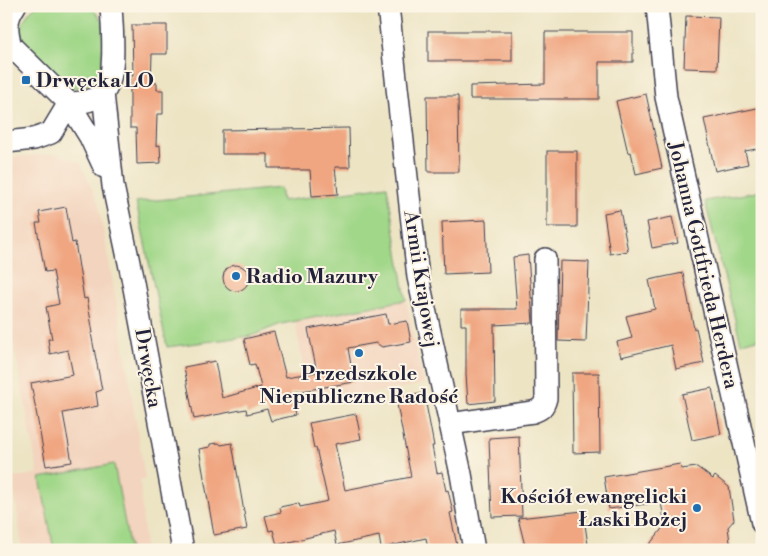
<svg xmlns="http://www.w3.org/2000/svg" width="768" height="556" font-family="'Libre Bodoni',serif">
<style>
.built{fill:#f3d4be}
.green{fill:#a0d788;stroke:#617c62}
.building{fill:#f0a681}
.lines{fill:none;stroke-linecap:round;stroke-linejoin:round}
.minor-casing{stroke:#403f50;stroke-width:24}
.minor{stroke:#fff;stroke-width:21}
.poi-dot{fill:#1f6fb2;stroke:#fcf5e5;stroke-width:2}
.labels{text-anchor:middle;stroke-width:4;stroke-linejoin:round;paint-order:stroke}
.poi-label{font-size:20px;font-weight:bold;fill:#22223b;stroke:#fcf5e5;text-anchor:start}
.street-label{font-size:20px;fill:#22223b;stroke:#fcf5e5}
</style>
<rect width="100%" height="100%" fill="#fcf5e5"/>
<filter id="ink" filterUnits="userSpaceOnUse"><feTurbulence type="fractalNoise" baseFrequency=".02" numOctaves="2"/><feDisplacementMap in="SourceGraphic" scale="10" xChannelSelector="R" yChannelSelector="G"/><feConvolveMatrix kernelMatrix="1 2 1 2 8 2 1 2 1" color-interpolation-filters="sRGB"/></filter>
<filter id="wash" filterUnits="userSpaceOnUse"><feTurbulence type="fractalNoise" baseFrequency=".0096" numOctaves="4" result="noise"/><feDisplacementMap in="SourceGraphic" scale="20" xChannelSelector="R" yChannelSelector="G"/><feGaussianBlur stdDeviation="1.12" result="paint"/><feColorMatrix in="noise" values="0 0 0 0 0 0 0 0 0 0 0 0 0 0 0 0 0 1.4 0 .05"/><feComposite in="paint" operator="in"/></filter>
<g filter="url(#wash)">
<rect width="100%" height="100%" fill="#ede4c4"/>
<g class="built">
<path d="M58 154 80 163 98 202 120 322 145 479 140 480 145 550H22L13 478 38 473 14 346 6 320V157Z"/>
<path d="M406 300 424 384 341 398 327 397 316 394 307 387 295 321Z"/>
</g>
<g class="green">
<path d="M36 6H90L103 21 102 71 93 82 87 85 75 88H68L23 47C18 31 22 17 36 6Z"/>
<path d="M387 186 406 300 281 324 251 336 167 347 136 202 280 188 282 201Z"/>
<path d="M762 191V338L741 343 705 201Z"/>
<path d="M114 464 130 550H54L40 478Z"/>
</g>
<g id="blocks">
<g class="building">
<path d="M686 16 719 17 717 69 684 68Z"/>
<path d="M132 25H167V54H152L151 83H157V90H163V114H157L156 146 160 145 161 163 137 164 136 128H130V76H133Z"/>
<rect x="428" y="31" width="84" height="30"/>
<path d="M545 32H633V62H599V99H470V86L545 84Z"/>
<path d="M646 94 662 168 636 174 631 152 628 153 616 101Z"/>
<path d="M427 96H458L459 172H428Z"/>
<path d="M762 107V148L745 151 748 164 715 171 704 119Z"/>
<path d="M349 128 350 167H335L338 194 312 196 310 170H281V168H268V154H222V130Z"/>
<rect x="547" y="151" width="30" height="76"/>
<path d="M66 207 72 243 75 242 84 299 87 298 93 333H91L102 390 96 392 98 406 63 413 72 462 46 466 31 383 73 375 68 350 50 354 48 339H52L46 307 59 304 53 271 45 272 36 223H41L39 212Z"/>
<path d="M620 210 628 251 610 254 604 213Z"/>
<path d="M672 217 678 243 652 248 647 222Z"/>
<path d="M486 220 488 272 444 274 442 222Z"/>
<path d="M528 255 533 323 494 325 495 401 468 404 466 374V325H461V309H517L513 257Z"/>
<path d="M560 261 589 262 586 342 558 341Z"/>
<circle cx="236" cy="278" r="13"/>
<path d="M683 273 694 329 696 328 704 363 676 369 671 345 621 357 617 342 632 338 626 316 655 309 649 280Z"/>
<path d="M386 314 388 324 407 321 411 342 382 347 376 343 348 348 354 382 290 393 296 415 271 421 267 409 247 414 246 409 194 419 184 367 215 361 222 398 261 387 255 364 250 365 244 339 274 332 286 377 317 372 308 329Z"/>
<path d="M572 373H599L600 452 573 453Z"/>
<path d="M712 388 721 434 692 440 682 394Z"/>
<path d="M424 393 434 446H432L437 473 442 472 446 491 448 490 453 512 450 513 458 550H428L426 538 381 548 379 536 337 545 334 531 277 545 273 530 269 531 265 516 281 512 280 507 299 503 300 507 328 501 316 448H314L309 423 356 414 361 439 335 444 345 490 411 477 396 399Z"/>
<path d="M519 436 522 516 492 517 489 438Z"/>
<path d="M219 443 221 445 232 443 247 529 214 535 199 449 210 447V444Z"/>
<path d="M680 464 681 469 697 467 713 479 715 476 729 487 734 520 728 527 731 550H645L665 525 661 502 609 509 604 477Z"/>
<path d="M583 511 588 545 545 550H541L540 544 525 546 518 518Z"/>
</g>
</g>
</g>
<g filter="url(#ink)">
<use href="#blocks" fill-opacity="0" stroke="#403f50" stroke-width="1"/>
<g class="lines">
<defs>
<g id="minor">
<path d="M388 6 418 277 461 474 474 550"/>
<path d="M657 6 666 97 762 523"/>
<path d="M6 41 69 103 90 137 104 167"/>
<path d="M11 47C7 31 5 20 15 6"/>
<path d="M103 93 113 186 132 277 183 550"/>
<path d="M69 103C80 103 92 102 102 94 118 81 112 26 111 6"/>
<path d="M6 142 34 139 51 133 69 103"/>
<path d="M450 424 533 412C541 409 544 407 546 398L545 259"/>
</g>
</defs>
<use href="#minor" class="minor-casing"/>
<use href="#minor" class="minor"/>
</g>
</g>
<g class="poi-dot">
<rect x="21" y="75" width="10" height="10" rx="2.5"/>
<circle cx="236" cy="276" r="5"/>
<circle cx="359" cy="353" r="5"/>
<circle cx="697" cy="508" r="5"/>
</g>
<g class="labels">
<g class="poi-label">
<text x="36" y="87">Drwęcka LO</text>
<text x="246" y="283">Radio Mazury</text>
<text x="359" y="380" text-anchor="middle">Przedszkole<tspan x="359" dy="23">Niepubliczne Radość</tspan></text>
<text x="687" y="503" text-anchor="end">Kościół ewangelicki<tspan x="687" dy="23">Łaski Bożej</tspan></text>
</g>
<g class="street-label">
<text transform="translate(704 265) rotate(77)" y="7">Johanna Gottfrieda Herdera</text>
<text transform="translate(422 279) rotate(81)" y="7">Armii Krajowej</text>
<text transform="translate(149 368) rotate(80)" y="7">Drwęcka</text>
</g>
</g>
<rect width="768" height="556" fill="none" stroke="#fcf5e5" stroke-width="25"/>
</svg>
